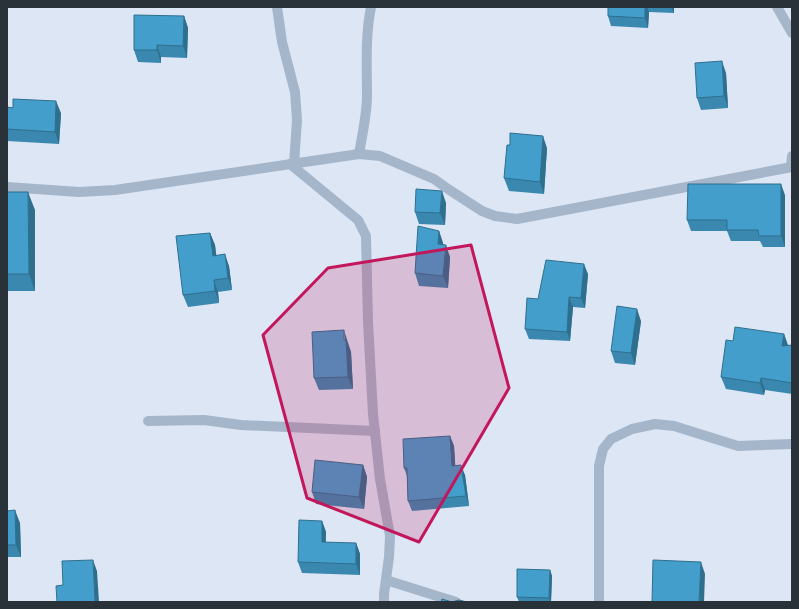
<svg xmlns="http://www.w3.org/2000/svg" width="799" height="609" font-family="Lato,sans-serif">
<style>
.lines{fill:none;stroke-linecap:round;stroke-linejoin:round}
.street{stroke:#a5b6ca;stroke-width:10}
.wall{fill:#3a88af}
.shaded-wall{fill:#2f6f8e}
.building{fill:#439ecb;stroke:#2f6f8e}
.marked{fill:#c2185b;fill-opacity:0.2;stroke:#c2185b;stroke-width:3;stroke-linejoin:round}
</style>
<rect width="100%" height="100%" fill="#dde6f4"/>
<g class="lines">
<g class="street">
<path d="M277 7 282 42 295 92 297 120 294 164"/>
<path d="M777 7 792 33"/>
<path d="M359 154C362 136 367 114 367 96 367 66 365 37 371 7"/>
<path d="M290 164 358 220 366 236 368 322 373 414 380 479 390 536 389 557 384 594V602"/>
<path d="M791 167 792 156"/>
<path d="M7 187 79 192 115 190 359 154 380 156 434 179 448 189 482 211 495 216 517 219 792 167"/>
<path d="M148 421 204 420 241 425 375 431"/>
<path d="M386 580 456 602"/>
<path d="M599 602V466L603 449 611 439 632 429 655 424 674 426 738 446 792 444"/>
</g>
</g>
<g class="wall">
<path d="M608 7H674V13L649 12 648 28 611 26 608 16Z"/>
<path d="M184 16 188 28 187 58 161 57V63L138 62 134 50Z"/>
<path d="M726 73 728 108 701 110 697 98Z"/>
<path d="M7 107 61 113 59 144 7 141Z"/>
<path d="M510 145 547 148 544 194 509 191 504 178Z"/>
<path d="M7 190 8 192 35 210V291H7Z"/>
<path d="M785 195V247H763L760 241H731L727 231H691L687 220Z"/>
<path d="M446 203 445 225 419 224 415 212Z"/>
<path d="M439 231 443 243V245L450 257 448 288 419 286 415 273Z"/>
<path d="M210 233 215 245 216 255 229 266 232 290 218 292 219 303 188 307 183 295Z"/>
<path d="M588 274 585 308 573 307 570 341 529 339 525 329 538 299Z"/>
<path d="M641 321 635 365 615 363 611 351Z"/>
<path d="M784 334 788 345H792V394L765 390 764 395 726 389 721 377 733 341Z"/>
<path d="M348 342V345L351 352 353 389 319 390 314 378Z"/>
<path d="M450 436 454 446 455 466 465 475 469 506 412 511 408 501 407 476 404 468Z"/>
<path d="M363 465 367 477 364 509 316 504 312 492Z"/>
<path d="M7 511 20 523 21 557H7Z"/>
<path d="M322 521 326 532V543H356L360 554V575L302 573 298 562Z"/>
<path d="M550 570 552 576 551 602H519L517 597Z"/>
</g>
<g class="shaded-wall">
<path d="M645 7H647L649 12 648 28 645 18Z"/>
<path d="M671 7H674V13Z"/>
<path d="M184 16 188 28 187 58 183 46Z"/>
<path d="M157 45 161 57V63L157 50Z"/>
<path d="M722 61 726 73 728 108 724 96Z"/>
<path d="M56 101 61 113 59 144 55 132Z"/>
<path d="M543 136 547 148 544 194 540 182Z"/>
<path d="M781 184 785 195V247L781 236Z"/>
<path d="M442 191 446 203 445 225 440 213Z"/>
<path d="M28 192 35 210V291L29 274Z"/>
<path d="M439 231 443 243 442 256 438 244Z"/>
<path d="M210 233 215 245 218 268 213 256Z"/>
<path d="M446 245 450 257 448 288 443 276Z"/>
<path d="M225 254 229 266 232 290 228 278Z"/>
<path d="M584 264 588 274 585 308 581 298Z"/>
<path d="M214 280 218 292 219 303 215 291Z"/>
<path d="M569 297 573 307 570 341 567 332Z"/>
<path d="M637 309 641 321 635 365 631 353Z"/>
<path d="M344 330 351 352 353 389 348 377Z"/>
<path d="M784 334 788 346H782Z"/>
<path d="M761 378 765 390 764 395 760 383Z"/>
<path d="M450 436 454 446 456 476 452 466Z"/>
<path d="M363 465 367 477 364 509 359 497Z"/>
<path d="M461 465 465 475 469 506 466 496Z"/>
<path d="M15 510 20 523 21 557 16 545Z"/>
<path d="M322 521 326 532 325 553 322 542Z"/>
<path d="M356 543 360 554V575L356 564Z"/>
<path d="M93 560 97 571 99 602H95Z"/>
<path d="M701 562 705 574 704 602H699Z"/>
<path d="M550 570 552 576 551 602H550L549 598Z"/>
</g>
<g class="building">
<path d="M608 7H645V18L608 16Z"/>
<path d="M134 15 184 16 183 46 157 45V50H134Z"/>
<path d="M722 61 724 96 697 98 695 63Z"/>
<path d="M13 99 56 101 55 132 7 129V107L13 108Z"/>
<path d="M510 133 543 136 540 182 504 178 507 145H510Z"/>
<path d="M688 184H781V236H759L758 230H727V220H687Z"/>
<path d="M416 189 442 191 440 213 415 212Z"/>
<path d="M7 192H28L29 274H7Z"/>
<path d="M418 226 439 231 438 244 446 245 443 276 415 273Z"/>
<path d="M210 233 213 256 225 254 228 278 214 280 215 291 183 295 176 236Z"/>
<path d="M546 260 584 264 581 298 569 297 567 332 525 329 527 298 538 299Z"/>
<path d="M617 306 637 309 631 353 611 351Z"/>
<path d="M735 327 784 334 782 346 792 345V383L761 378 760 383 721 377 726 340 733 341Z"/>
<path d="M344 330V340H346L348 377 314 378 312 332Z"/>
<path d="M450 436 452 466 461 465 466 496 408 501 407 468H404L403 439Z"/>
<path d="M315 460 363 465 359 497 312 492Z"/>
<path d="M15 510 16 545H7V511Z"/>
<path d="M299 520 322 521V542L356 543V564L298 562Z"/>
<path d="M93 560 95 602H57L56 586 63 585 62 561Z"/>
<path d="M653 560 701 562 699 602H652Z"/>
<path d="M517 569 550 570 549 598 517 597Z"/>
<path d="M442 599 452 602 459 600 467 602H441Z"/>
</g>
<path class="marked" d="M471 245 509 388 419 542 307 498 263 335 328 268Z"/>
<rect width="799" height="609" fill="none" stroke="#293239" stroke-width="16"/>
</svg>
